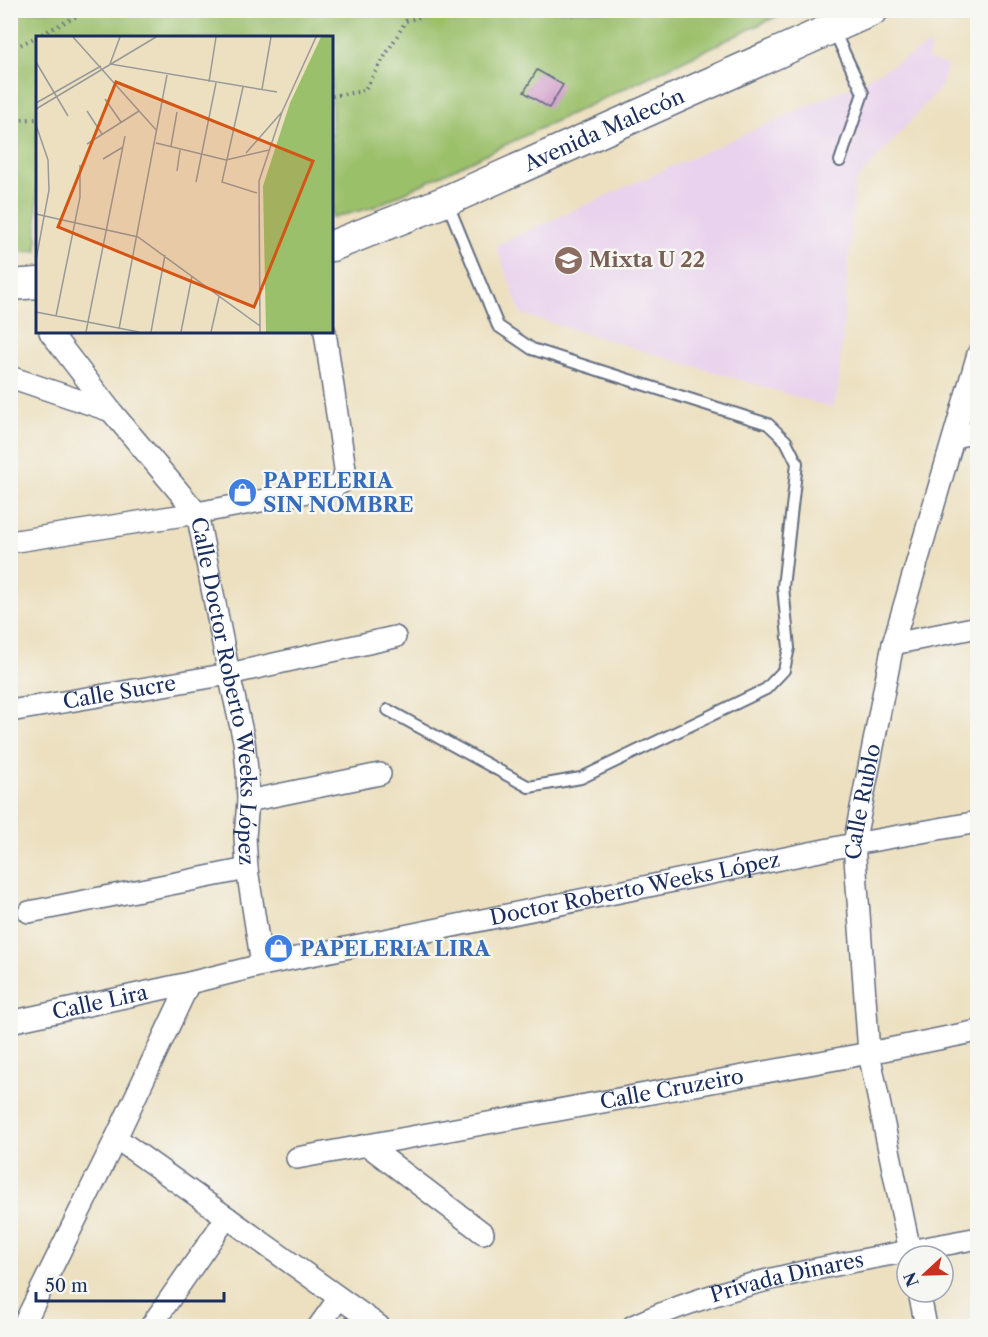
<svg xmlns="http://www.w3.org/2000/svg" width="988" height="1337" font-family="'Libre Caslon Text',serif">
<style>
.built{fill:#e9d2ed}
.green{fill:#9bc06b;stroke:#5b7864;stroke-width:1.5}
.building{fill:#cc92c5}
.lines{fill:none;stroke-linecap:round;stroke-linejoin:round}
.lane-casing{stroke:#646d80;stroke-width:14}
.street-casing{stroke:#646d80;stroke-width:24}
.secondary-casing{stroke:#646d80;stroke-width:33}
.path{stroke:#646d80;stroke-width:4;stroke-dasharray:1.5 4.5;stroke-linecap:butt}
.lane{stroke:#fff;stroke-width:10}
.street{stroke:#fff;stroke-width:21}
.secondary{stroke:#fff;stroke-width:30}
.labels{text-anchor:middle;stroke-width:5;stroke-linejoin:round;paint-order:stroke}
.street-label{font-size:21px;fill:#1b2f5e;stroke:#f6f6f2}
.education-label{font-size:21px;font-weight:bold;fill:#785e54;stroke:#f6f6f2;text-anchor:start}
.shop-label{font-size:21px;font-weight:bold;fill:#366cbe;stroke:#f6f6f2;text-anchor:start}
.inset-road{fill:none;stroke:#989999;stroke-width:1.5}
.view{fill:#d45514;fill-opacity:0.15;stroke:#d45514;stroke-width:3}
.inset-edge{fill:none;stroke:#1b2f5e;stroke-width:3}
</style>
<rect width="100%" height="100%" fill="#f6f6f2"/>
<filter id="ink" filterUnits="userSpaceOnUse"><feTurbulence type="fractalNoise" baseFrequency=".0167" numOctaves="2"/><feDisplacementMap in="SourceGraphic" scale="12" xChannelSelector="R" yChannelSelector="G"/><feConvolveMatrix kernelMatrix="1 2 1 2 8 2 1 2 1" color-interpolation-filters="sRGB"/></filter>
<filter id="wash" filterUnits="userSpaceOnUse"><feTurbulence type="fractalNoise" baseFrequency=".008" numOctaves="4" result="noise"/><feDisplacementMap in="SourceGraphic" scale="24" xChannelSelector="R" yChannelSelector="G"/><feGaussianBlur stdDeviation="1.35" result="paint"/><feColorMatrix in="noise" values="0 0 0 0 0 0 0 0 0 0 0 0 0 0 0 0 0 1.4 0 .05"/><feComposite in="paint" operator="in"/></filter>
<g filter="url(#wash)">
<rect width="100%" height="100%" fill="#ece0c0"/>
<path class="built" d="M931 44 928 60 948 65 941 87 855 183 838 391 833 408 521 314 496 245 859 83Z"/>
<path class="green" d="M11 11H788L374 207 332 218V38H38L37 251 11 253Z"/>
<g id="blocks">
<path class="building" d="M537 70 563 85 549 108 524 92Z"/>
</g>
</g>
<g filter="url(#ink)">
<use href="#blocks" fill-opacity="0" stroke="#646d80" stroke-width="1.5"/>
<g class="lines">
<defs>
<g id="lane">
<path d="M834 31 863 93 840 161"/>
<path d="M388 710 529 787 581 778 766 689 784 670 789 648 783 587 797 463 786 441 768 424 532 349 498 326 447 202"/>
</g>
<g id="street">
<path id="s1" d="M50 332 111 411 197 513 229 674 244 741 247 770 248 801 245 837 247 869 262 965"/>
<path d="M10 377 111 411"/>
<path d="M954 437 978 432"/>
<path d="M10 542 197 513 334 487 344 481 345 469 325 332"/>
<path d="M893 644 978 627"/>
<path id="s2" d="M10 711 229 674 395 637"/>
<path d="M248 801 380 774"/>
<path d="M29 912 247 869"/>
<path id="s3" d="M10 1022 189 983 262 965 854 844 978 822"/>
<path d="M116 1138 379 1326"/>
<path d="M367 1145 483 1233"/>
<path id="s4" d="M297 1158 869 1053 978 1031"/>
<path id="s5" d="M911 1256 869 1053 854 844 893 644 978 354"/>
<path d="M919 1292 926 1326"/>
<path d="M23 1326 116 1138 189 983"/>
<path d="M151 1326 227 1217"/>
<path d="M319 1326 339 1298"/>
<path id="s6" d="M633 1326C741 1276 862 1261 978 1238"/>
</g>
<g id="secondary">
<path id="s7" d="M332 246 446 201 873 10"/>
<path d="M10 285 38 283"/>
</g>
</defs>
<use href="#lane" class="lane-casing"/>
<use href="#street" class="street-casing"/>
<use href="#secondary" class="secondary-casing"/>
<g class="path">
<path d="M561 10 569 15 594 10"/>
<path d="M10 50 89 10"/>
<path d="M332 96 364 91 406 21 443 10"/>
<path d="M10 120 38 119"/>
</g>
<use href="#lane" class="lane"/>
<use href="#street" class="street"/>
<use href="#secondary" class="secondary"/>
</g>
</g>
<defs>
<symbol id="school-disc" viewBox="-11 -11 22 22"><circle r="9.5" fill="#8d6e63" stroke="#f6f6f2"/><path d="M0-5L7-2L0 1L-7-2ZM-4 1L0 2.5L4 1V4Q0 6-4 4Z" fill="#fff"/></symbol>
<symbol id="shop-disc" viewBox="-11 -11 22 22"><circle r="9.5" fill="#3f7fe0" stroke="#f6f6f2"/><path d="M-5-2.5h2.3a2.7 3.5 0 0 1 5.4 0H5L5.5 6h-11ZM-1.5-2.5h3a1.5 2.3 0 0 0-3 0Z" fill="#fff"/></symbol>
</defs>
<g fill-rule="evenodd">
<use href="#school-disc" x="552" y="244" width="33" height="33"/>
<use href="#shop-disc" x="226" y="476" width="33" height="33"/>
<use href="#shop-disc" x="262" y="932" width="33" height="33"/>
</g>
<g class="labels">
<g class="street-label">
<text dy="7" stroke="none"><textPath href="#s7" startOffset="296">Avenida Malecón</textPath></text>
<text dy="7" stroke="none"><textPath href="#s1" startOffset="414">Calle Doctor Roberto Weeks López</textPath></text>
<text dy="7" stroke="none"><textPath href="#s2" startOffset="111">Calle Sucre</textPath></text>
<text dy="7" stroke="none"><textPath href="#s5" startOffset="460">Calle Rublo</textPath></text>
<text dy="7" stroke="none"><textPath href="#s3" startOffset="639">Doctor Roberto Weeks López</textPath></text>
<text dy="7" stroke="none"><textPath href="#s3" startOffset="92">Calle Lira</textPath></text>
<text dy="7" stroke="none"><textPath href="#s4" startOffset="381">Calle Cruzeiro</textPath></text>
<text dy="7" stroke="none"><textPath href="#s6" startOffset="162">Privada Dinares</textPath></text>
</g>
<g class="education-label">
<text x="589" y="267">Mixta U 22</text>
</g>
<g class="shop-label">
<text x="263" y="488">PAPELERIA<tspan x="263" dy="24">SIN NOMBRE</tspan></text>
<text x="300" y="956">PAPELERIA LIRA</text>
</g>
</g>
<g transform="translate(36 36)">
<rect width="297" height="297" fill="#ece0c0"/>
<path d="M285 1H297V296H230L227 150 254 67Z" fill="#9bc06b"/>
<path class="inset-road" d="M37 1 121 95M84 1 74 28 241 56M0 26 32 80M173 46 180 1M207 51 186 146 221 157M226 53 235 1M69 63 85 86M0 67 65 30M0 73 120 1M51 75 66 98M0 89 12 124 13 154 0 224M120 107 190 124 233 114M51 108 103 75M135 110 141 76M210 117 246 76M67 123 87 111M141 135 144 114M160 146 180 47M0 178 102 201 224 290M0 276 103 296M20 280 44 161V129M83 293 131 39M50 296 89 100M115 296 129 219M145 296 156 240M175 296 183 261M224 296 223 145 246 76 280 1"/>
<path class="view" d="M80 46 277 125 218 271 22 191Z"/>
<rect width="297" height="297" class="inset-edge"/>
</g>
<rect width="988" height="1337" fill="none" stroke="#f6f6f2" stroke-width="36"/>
<g transform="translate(925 1274) rotate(248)"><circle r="28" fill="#f6f6f2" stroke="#9ea6b7" stroke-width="1.5"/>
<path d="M0-4.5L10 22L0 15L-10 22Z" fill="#c8321e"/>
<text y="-9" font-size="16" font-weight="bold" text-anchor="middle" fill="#1b2f5e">N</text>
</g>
<path d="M36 1292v9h188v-9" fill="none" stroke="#1b2f5e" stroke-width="3"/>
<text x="45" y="1292" font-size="18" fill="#1b2f5e" stroke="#f6f6f2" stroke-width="4.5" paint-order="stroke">50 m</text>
</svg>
